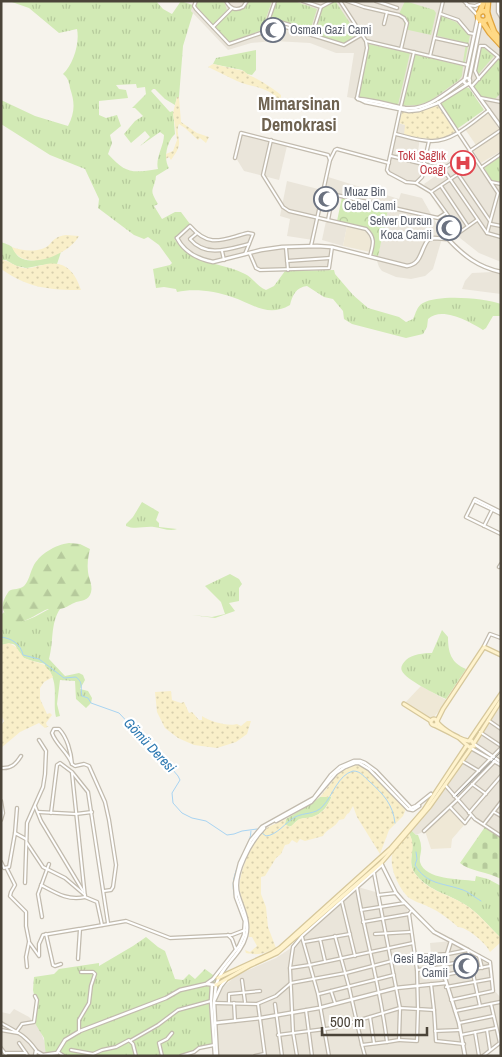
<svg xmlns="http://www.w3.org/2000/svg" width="502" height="1057" font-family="'Archivo Narrow',sans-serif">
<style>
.residential{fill:#eae5da}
.education{fill:#efe8d6}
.grass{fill:url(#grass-tufts);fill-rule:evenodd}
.forest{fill:url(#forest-firs)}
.sand{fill:url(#sand-dots)}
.cemetery{fill:url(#cemetery-stones)}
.park{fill:url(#park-crowns)}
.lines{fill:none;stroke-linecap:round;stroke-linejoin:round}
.stream{stroke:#a9d4f2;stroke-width:1}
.minor-casing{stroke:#c2bbae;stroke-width:4.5}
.tertiary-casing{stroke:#c2bbae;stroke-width:5}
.secondary-casing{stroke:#d6c79b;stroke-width:5.5}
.trunk-casing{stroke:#e0a43c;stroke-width:7}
.minor{stroke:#fff;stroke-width:2}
.tertiary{stroke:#fff;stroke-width:2.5}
.secondary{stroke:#fff3cd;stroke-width:3}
.trunk{stroke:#ffd985;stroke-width:4.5}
.tram{stroke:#9a9a9a;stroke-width:1}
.labels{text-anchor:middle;stroke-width:4.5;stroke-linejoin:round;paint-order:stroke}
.worship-label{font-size:12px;fill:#5b616d;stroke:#fff;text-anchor:start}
.health-label{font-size:12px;fill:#be3a42;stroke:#fff;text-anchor:end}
.water-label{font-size:14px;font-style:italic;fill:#2e7ab2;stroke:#fff}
.district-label{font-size:18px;font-weight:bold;fill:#6e6250;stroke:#fff}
</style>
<defs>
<pattern id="grass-tufts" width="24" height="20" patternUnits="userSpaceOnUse" patternTransform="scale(1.25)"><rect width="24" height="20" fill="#d2eab5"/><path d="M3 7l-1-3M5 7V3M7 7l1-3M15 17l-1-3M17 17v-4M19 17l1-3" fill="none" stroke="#b6ca9c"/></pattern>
<pattern id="forest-firs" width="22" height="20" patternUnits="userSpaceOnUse" patternTransform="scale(1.25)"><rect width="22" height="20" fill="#d2eab5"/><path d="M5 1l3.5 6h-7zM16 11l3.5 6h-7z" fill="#b6ca9c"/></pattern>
<pattern id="sand-dots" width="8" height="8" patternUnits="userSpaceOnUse" patternTransform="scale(1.25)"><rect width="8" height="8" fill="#f9efc9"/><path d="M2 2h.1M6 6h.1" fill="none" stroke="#d7cead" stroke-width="1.8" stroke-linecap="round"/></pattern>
<pattern id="cemetery-stones" width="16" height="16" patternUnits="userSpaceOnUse" patternTransform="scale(1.25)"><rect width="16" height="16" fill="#d2eab5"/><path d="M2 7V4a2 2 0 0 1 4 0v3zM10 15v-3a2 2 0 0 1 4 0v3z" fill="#b6ca9c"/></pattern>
<pattern id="park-crowns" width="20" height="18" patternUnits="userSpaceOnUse" patternTransform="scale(1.25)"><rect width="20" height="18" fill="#d2eab5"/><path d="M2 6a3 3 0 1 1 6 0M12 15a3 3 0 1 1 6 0" fill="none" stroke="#b6ca9c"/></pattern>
</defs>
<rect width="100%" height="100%" fill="#f6f3ec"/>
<g class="residential">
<path d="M194 1H464L477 14 482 16 486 1H501V127L467 81 434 104 421 109 408 110 347 97 354 53H336L310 43 274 41 251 43 228 50 191 11Z"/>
<path d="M396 123 406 125 420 138 418 151 440 156 443 153 449 161 440 171 425 166 422 177 417 185 400 181 389 175 387 171Z"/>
<path d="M241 135 287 146 279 180 244 171 236 158Z"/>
<path d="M470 152 491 183 501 185V262L479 253 460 238 454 232 424 184Z"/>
<path d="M328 177 399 199 401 193 422 198 443 235 433 269 425 276 411 279 396 277 382 271 379 267 377 261 388 209 342 197 325 190Z"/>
<path d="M287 181 322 190 313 240 287 236 290 219 280 216Z"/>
<path d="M326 221 347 226 343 246 322 240Z"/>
<path d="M190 224 205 238 213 240 247 232 255 234 245 256 222 262 209 263 190 256 181 248 174 238Z"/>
<path d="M307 244 332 246 329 269 261 272 255 269 248 251 279 246Z"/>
<path d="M493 272 501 273V294L462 289 465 281 472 273Z"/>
<path d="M501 702V837L471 817 464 825 450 808 425 831 416 835 410 829 420 820 441 793Z"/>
<path d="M358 887 379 893 382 906 406 902 416 955 431 954 430 943 452 941 491 961 494 990 501 998V1044L485 1056H218L216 1002 223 987 237 975 276 958 294 946Z"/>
<path d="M14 1009 29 1017 39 1027 46 1046V1056H1V1012L10 1014Z"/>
</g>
<g class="education">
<path d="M488 113 499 129 476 145 465 129Z"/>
<path d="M500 132 501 151 481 163 473 150Z"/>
<path d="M347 226 363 230 368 233 372 243 370 252 343 246Z"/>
<path d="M421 686 448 701 431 720 404 704Z"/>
<path d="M450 808 464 825 452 839 451 848 431 849 425 831Z"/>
</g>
<g class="grass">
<path d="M9 1H156L163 9 172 14 181 1 193 5 191 11 193 13 183 46 179 97H177L175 105 165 99 155 89H153L151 91 168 110 170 112 173 111 175 134C167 141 163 159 169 168L156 176C154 192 148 188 158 204L154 206 162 219 175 212H181L190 224 174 238C190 266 220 261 245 274 253 278 257 286 266 290L274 286 285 271 334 270 335 274 353 295 368 308 399 317 406 322 413 319C416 313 417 306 423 303 439 294 484 298 501 304V316H493L486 328 483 330C470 322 442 306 428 319L427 327 423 334 406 338 352 324 344 319 343 311 333 299 324 297 307 286C296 287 292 296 290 305 268 318 253 304 232 297 215 291 194 288 177 292L176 289 164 287 156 288 153 269 170 265 172 263 159 245 148 237 144 239 134 235 98 208 99 199 85 169 50 155 1 124V100L35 116 68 126C75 112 75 103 70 88 69 82 68 78 63 74 73 65 80 43 77 29L59 33 29 8ZM136 84 137 88 145 87 146 94 132 108H135L143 116 135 121 124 134 131 143 145 131 150 137 140 146 160 132 164 135C164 146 155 158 158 169 132 173 126 174 108 154L112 143 110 135 121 126 117 115 106 118 99 115V101L128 98 126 90 119 89 116 85Z"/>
<path d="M196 1H224L227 10 212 26 195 8Z"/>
<path d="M246 1H272L262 30 229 42 213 27 230 10H239Z"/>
<path d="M275 1H294L317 9 310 31 270 19Z"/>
<path d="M334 1 336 2 357 34 342 45 312 35 320 9Z"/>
<path d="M405 1 434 10 436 13 431 35 404 29V20L399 14Z"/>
<path d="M439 15 456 22 470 35 465 62H463L466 43 434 35Z"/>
<path d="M368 44 410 53 398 105 360 97 357 94Z"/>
<path d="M480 45 494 56 476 77 474 70Z"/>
<path d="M256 50V70L252 75 247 74 242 70 213 64 216 58Z"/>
<path d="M413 54 463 66 462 76 459 80 430 101 418 105 401 106Z"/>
<path d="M495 58 501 61V93L495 99 480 96 473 86Z"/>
<path d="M463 86 469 88 484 110 457 129 438 103Z"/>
<path d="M501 155V183L491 180 483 166Z"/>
<path d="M1 242C4 243 10 245 12 247 15 250 15 254 19 257 30 265 50 257 61 252L57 264 42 265 27 268 16 266 6 260H1Z"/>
<path d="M142 502 159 512 156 520 159 523V527L177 529C170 532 162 528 154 527 144 526 135 530 126 526V524L133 517Z"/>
<path d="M230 574 239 579 242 584 239 588V601L229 603 235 611 215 618 192 615 212 617 225 614 221 602 205 586Z"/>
<path d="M49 609H60C50 624 54 642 49 659L65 676 79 673 83 675 85 680 80 689 88 691 92 698 91 703 86 708 76 699 75 681 60 680 57 704 60 716 56 717C52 699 61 680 44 666L45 664C39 662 30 661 24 658 12 650 23 640 1 645V615L4 612C17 630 34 617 49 609Z"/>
<path d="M442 630 448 637C448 652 451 663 466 669L446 699C437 695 405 679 402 671 400 667 403 663 406 660 412 654 424 653 432 653Z"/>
<path d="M332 796C329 802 326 809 320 813 309 822 302 813 292 826L287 827 285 824 286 819 312 803 320 797Z"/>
<path d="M410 829 416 835H418C419 838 421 842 421 846 422 851 419 857 420 862 425 880 460 879 475 881L476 876 488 879 501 886V938C489 927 478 912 464 904 448 894 430 891 417 876 404 862 419 848 408 832Z"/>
<path d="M146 937 158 947 165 951 175 979 183 980 189 974 195 979 205 969 225 984C211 1002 216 1025 218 1047L203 1048 187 1056H46L44 1038 33 1020 36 1004 33 990 34 977 54 974 59 969 99 963V966L133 946Z"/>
</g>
<path class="forest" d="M69 543 80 544 90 549C88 557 87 564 88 572 89 580 94 587 90 595 86 602 80 600 74 603 69 605 66 608 60 609 56 610 52 609 48 609 35 613 16 634 4 612 0 605 5 597 9 591 14 588 19 590 24 586 29 581 30 573 33 567 39 554 55 545 69 543Z"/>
<g class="sand">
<path d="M213 64 244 71C247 75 252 76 257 79 266 84 274 89 281 95V99L279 102C272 87 250 87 237 81 227 76 218 72 208 67Z"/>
<path d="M177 97H179L181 122 197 133 209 137 206 143 200 138 198 140 185 128 179 124C176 131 179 134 179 141 180 148 175 154 171 160L169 157 166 159V154L173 151 177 140 173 113Z"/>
<path d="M437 105 456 131C436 144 425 138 404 135L405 125 399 123 402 112H419Z"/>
<path d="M66 235 79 236C69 255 22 274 12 247 22 251 40 253 49 245 54 239 57 236 66 235Z"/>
<path d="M1 260C9 260 15 267 24 268 31 269 36 266 43 265 65 259 75 272 81 290 49 290 28 288 1 269Z"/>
<path d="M9 643 16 647 24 658 45 665V666L50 671 53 677 44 682 40 688V699L47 714 50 713 52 715 46 723 47 726H49L45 728 39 723 20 732 1 748V726L4 721 1 715V645Z"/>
<path d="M171 691 172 700 181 703 184 702 189 713 192 712 199 720H202V716C208 721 229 727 237 724L241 726 247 721H251L247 734 236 742 217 748 194 745 178 738 165 728 157 712 155 692Z"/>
<path d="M353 765H361L367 768 406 809 403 816 389 830 380 854 357 817 353 806 349 813 347 814 344 819 339 820C335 828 326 829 323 836L305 841 300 839 297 843 292 840 289 844 285 845 281 854 276 858 265 876 261 877V894L266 907 268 927 276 948C266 953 258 956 246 953L245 950 250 952 257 946 252 937H249C251 920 244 908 240 892 236 878 253 838 265 829 271 825 279 822 286 819L285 824 290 827 299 819 312 817 319 814 325 809 332 797H320L339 773Z"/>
<path d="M408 832C420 849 403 860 417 876 429 891 448 894 464 904 478 912 489 927 501 938V942L490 952C486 943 467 927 458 927 449 919 440 912 429 907 423 904 413 901 408 897 397 886 386 861 395 847 399 842 404 837 408 832Z"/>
</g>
<path class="cemetery" d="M485 827 501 837V879C489 872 469 871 460 863Z"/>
<path class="park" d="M342 197 388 209 378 257 372 254 375 242 369 230 337 221Z"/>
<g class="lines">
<g class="stream">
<path d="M1 637C11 638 21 644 23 655L39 659 64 678 76 677C84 683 80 689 82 696L88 698 91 703 119 713 135 730 145 737 178 776 180 780 172 793 173 803 182 813 192 818 206 821 227 835 234 834 242 831 257 829"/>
<path d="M262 833 266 836C277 835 285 823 295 817 305 812 315 815 323 806 333 795 338 775 353 771 361 771 364 777 370 782 383 794 393 804 395 823"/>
<path d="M416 852 417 859 415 865C426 884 442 883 460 889 468 891 474 897 481 901"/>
<path d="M238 905C222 873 250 857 251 831"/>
</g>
<defs>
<g id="minor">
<path d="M196 1 194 6 196 9 229 44 261 33 265 30 275 1"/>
<path d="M226 1C230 9 236 11 243 7L247 1"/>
<path d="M303 1 321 7 332 1"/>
<path d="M340 1 366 41 367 48 357 98"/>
<path d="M347 1 364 7 399 15 404 18 407 23 401 49"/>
<path d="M376 1 397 8"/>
<path d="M464 1 478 16"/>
<path d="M498 1V12L501 17"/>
<path d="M467 5 475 6 482 3"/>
<path d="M321 7 312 35 344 45 361 35"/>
<path d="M441 14 458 20 469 33 474 34"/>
<path d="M270 19 313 32"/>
<path d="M269 22 312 35"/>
<path d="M384 24 387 12"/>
<path d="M213 27 232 8"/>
<path d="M435 38 467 45"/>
<path d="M366 41 468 65"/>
<path d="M430 56 443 1"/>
<path d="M479 79 475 71 480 46H485L501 59"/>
<path d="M472 86 498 57"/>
<path d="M481 98 501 102"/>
<path d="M438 102 498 193 487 233"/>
<path d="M401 106 414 52"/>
<path d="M400 110 387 170 389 173 406 182 416 183 431 192 460 232 477 220"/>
<path d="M396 134C407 137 420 141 431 141 452 142 473 122 489 110"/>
<path d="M271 140 263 175 283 207 289 211 366 229C376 238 373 245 370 256"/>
<path d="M391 156 443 169 501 130"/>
<path d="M235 158 241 133 328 155 330 160 311 246"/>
<path d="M330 160 335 150 337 149 389 163"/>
<path d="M424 163 429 141"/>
<path d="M482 167 501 154"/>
<path d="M443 169 487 233 501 237"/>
<path d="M491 182 501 184"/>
<path d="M416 183 422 177 425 164"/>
<path d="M441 186 467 225"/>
<path d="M323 192 438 218 446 213"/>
<path d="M431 192 458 174 490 221"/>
<path d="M328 220 333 195"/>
<path d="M491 224 501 226"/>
<path d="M196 234 190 239C206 258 229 249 249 244"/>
<path d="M177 238 190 226C210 249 223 239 248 233L253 234 245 254"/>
<path d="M286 248 288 270"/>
<path d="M222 251 224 260"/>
<path d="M250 254 256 268 260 270 329 268 332 247"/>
<path d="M287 261 330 258"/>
<path d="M474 501 501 514"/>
<path d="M501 512 475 499 466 517 501 534"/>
<path d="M484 526 492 510"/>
<path d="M499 567 501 564"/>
<path d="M484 646 490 634 501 638"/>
<path d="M488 720 501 729"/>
<path d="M54 729H59C67 737 71 752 72 764 68 752 56 745 52 733Z"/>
<path d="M480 732 501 746"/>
<path d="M462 761 479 771"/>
<path d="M72 764 75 766 84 764 89 766 105 802 109 820 116 865 113 887 111 890 104 891"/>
<path d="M1 768C11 769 16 764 21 756"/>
<path d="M72 773 85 897 97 902 102 925"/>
<path d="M472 784 486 794"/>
<path d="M446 786 475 819 501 836"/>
<path d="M454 796 501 748"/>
<path d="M1 801 3 813 1 820"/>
<path d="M35 806 41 821 83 891"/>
<path d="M450 807 465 823 471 815"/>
<path d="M38 812 76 814 92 812"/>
<path d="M494 812 501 816"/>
<path d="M51 813 57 765 60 763 72 772 88 792 108 923"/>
<path d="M469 813 501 776"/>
<path d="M484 824 501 802"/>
<path d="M424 831 457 800 495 761"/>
<path d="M15 833 17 808"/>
<path d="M27 843 43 867 65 878 85 895"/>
<path d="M1 862 4 868 9 867 15 833 26 839"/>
<path d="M7 869 15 885 11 892 10 896 26 912V926L29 941"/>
<path d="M374 873 400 1008 399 1040 387 1042"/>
<path d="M25 883 27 823 43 787 45 774 46 751 39 740"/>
<path d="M41 885C56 893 68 901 85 897"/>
<path d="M357 888C366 940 381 990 387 1042L362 1045 365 1056"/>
<path d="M378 895 396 893"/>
<path d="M342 902 355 956"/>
<path d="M361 910 405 903"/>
<path d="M412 910 409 914 417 970 418 1009 434 1010 431 984"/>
<path d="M42 917 38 894 49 864"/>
<path d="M363 922 409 914"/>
<path d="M46 934 53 965 55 966 61 964"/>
<path d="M375 934 410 932"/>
<path d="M228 935 232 939 236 950"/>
<path d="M335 936 349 987 362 1045"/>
<path d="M302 937 318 994 329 1056"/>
<path d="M320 939 325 961"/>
<path d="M304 942 350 934"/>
<path d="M468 950 480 1006"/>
<path d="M415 956 448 954 468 950 490 962 493 991 451 1000"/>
<path d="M479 956 482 968"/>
<path d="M78 959 80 929 126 921 170 938 232 935 245 930"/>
<path d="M310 965 413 943"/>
<path d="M444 965 470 960"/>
<path d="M27 967 26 957 29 942 39 956V944L43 935 79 929"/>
<path d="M290 968 310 965"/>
<path d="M417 970 443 967"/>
<path d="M444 975 490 966"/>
<path d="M242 980 245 1002"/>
<path d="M446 987 491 979"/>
<path d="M331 991 335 1003"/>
<path d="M319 994 394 975"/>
<path d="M229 1002V994L260 991"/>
<path d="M214 1003 258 1004 265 1056"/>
<path d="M234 1003 235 1021"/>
<path d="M257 1004 276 996 291 983 346 973 392 961"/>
<path d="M275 1004 282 1056"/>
<path d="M491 1004 500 1043"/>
<path d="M306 1010 312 1056"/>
<path d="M434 1010 436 1041 464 1044"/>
<path d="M455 1011 500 1002"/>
<path d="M370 1017 374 1043"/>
<path d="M1 1023C17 1032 25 1035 36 1050"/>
<path d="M459 1023 493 1016"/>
<path d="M1 1030 18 1033"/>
<path d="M487 1030 490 1050"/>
<path d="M17 1031 22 1024 34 1022 37 1000 35 996"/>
<path d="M435 1031 460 1030"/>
<path d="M79 1032V1020L89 1003 91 986 95 974 93 972H81"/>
<path d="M475 1032 479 1056"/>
<path d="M278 1035 333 1028 400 1008 418 1009 417 1041 399 1040"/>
<path d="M461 1035 496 1028"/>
<path d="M130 1041 158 1025 178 1010 211 1001"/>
<path d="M19 1043 26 1053"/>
<path d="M1 1048 7 1056"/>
<path d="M71 1050 93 1054 102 1050 116 1047 129 1040 133 1044 136 1056"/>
<path d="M58 1052 64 1056"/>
<path d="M6 1053H26L28 1056"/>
<path d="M162 1056 159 1043 167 1039 172 1033"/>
<path d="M181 1056 194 1052 199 1048 214 1045"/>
<path d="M255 1056 264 1054"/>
<path d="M297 1056 293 1032 290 968 293 947 302 936 382 865"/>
<path d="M483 1056 501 1042"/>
</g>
<g id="tertiary">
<path d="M465 78 478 17"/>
<circle cx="467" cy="81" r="3"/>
<path d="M469 80 481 21"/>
<path d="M469 83 501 127"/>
<path d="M357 98 365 102 409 111 419 110 438 103 468 84"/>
<path d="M358 99C374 100 389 105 405 108 427 111 447 92 464 80"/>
<path d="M177 238C184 252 198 259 213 262L261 250 282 247 317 246 332 247 407 266C422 264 420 250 428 240L434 238 448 239C464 256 478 267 501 272"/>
<path d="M474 744 501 762"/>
<path d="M471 748 501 765"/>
<path d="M276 821 311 802 336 773 345 767 355 763H359L369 769 408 809 413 810 419 806"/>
<path d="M381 863 396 893 402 900 434 932 468 950"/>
<path d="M451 941 443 967 444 975 459 1023 465 1056"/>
<path d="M207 984 216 985C221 966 241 955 246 936 250 921 242 908 238 894 232 875 251 841 264 828"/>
<path d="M212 985 211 1001 215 1056"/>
<path d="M216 985 214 1003 217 1056"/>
<path d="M215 999 221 986 226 980"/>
<path d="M215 1023 261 1018 319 1008 396 988 445 983"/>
<path d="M35 1056 36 1051 43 1055 57 1053 65 1040 80 1031 166 998 180 990 206 984 213 979 239 946 244 935 245 921 236 897 235 883 240 863 251 840 262 827 314 798 331 775 340 767 354 761H360L365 763 376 771 411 808 416 806 431 794"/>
</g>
<g id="secondary">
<path d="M404 704 431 721"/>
<circle cx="434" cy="722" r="3"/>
<path d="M437 721 443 709 484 647 501 655"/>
<path d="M434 725 458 737 469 747 474 746 472 741C463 742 443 730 437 722"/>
<path d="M469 741 501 694"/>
<path d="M474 743 501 700"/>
<path d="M218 978 272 953 280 948 391 848 424 810 467 745"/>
<path d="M216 985 249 966 277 953 381 863 430 806 471 748"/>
</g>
<g id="trunk">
<circle cx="483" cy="16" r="5"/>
<path d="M480 12 484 1"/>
<path d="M487 13 488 1"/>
<path d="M488 16 494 32 501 41"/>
<path d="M482 21 490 33 501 45"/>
</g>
</defs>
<use href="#minor" class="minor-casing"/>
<use href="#tertiary" class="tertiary-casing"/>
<use href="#secondary" class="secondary-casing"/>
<use href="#trunk" class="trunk-casing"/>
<use href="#minor" class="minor"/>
<use href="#tertiary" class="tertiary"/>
<use href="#secondary" class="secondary"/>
<use href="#trunk" class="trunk"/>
<path class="tram" d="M456 796 501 752"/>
</g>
<defs>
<symbol id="mosque-ring" viewBox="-11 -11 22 22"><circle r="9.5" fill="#fff" stroke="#6b7280" stroke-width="1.5"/><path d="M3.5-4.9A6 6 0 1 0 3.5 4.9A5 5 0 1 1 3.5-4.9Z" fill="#6b7280"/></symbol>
<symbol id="hospital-ring" viewBox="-11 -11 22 22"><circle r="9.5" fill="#fff" stroke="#e0444e" stroke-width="1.5"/><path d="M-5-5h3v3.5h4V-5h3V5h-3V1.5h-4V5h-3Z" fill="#e0444e"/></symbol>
</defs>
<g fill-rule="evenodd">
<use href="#mosque-ring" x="259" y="16" width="28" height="28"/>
<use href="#hospital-ring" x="449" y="149" width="28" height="28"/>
<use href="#mosque-ring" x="312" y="185" width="28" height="28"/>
<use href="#mosque-ring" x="435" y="214" width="28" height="28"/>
<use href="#mosque-ring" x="452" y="952" width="28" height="28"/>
</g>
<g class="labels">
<g class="worship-label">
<text x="290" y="34">Osman Gazi Cami</text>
<text x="344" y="196">Muaz Bin<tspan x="344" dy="14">Cebel Cami</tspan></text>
<text x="432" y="225" text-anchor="end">Selver Dursun<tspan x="432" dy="14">Koca Camii</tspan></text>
<text x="448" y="963" text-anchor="end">Gesi Bağları<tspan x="448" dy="14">Camii</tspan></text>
</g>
<g class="health-label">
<text x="446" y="160">Toki Sağlık<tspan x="446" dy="14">Ocağı</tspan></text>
</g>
<g class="water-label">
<text transform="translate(150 745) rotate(47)" y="5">Gömü Deresi</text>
</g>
<g class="district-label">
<text x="299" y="110">Mimarsinan<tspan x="299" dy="21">Demokrasi</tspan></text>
</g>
</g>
<rect width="502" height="1057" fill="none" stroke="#4b4439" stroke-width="5"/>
<path d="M322 1027v8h105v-8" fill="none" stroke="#4b4439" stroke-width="2.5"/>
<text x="330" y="1027" font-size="15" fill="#4b4439" stroke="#ffffff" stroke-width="4" paint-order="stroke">500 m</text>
</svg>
